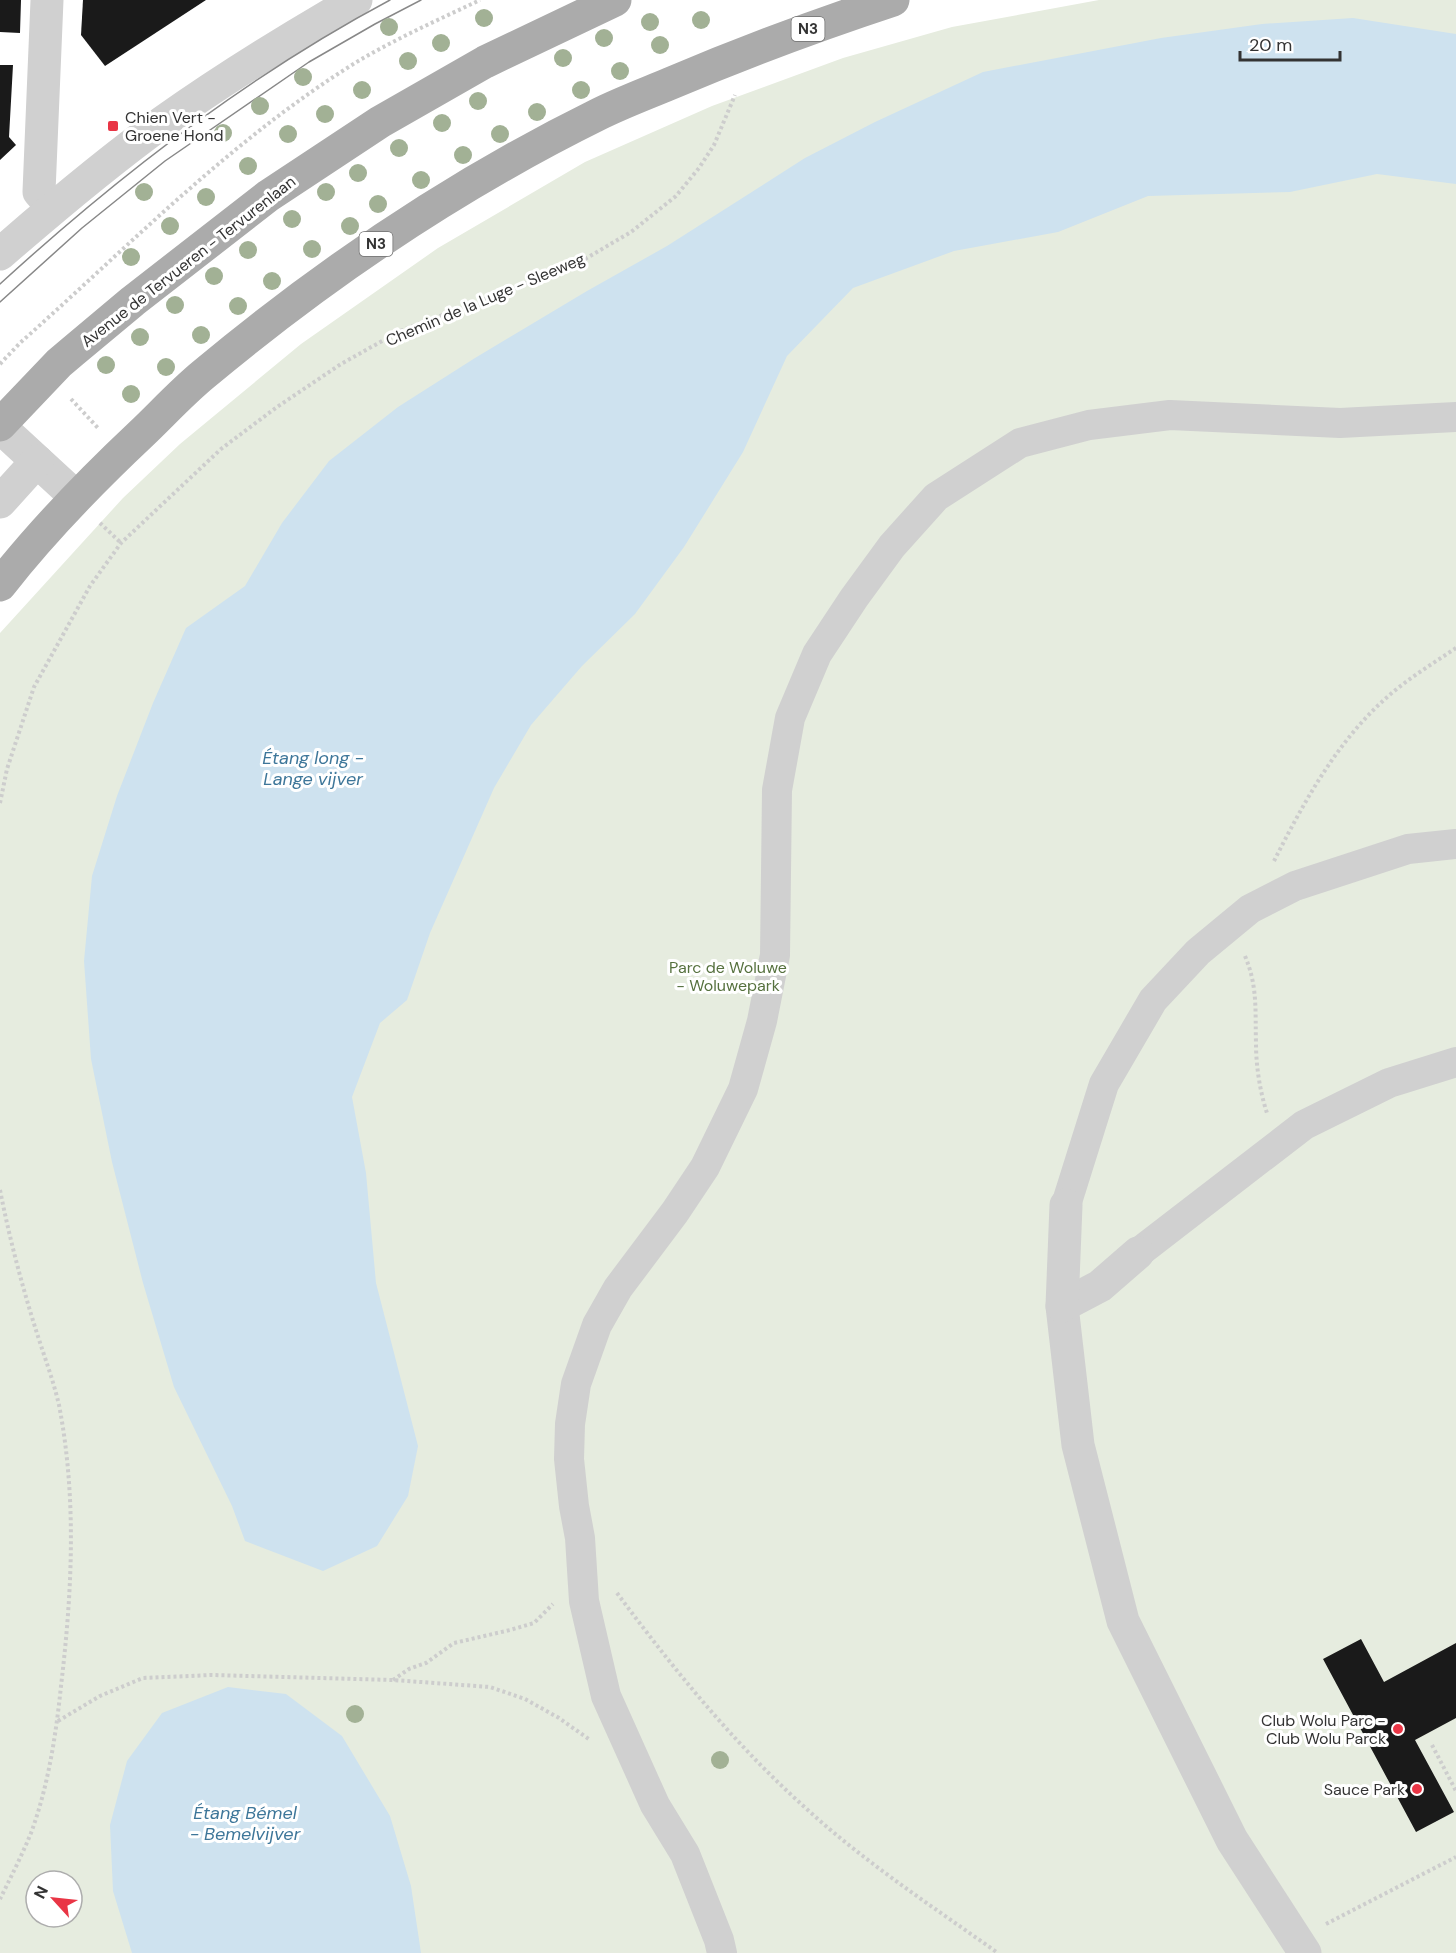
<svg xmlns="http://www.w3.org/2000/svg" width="1456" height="1953" font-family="'DM Sans',sans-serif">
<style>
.green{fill:#e6ecdf;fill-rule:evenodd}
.water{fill:#cee2ef}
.building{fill:#1a1a1a}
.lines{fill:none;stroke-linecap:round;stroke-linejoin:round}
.path{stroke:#cdcdcd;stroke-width:4;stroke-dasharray:3 3;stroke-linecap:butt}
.pedestrian{stroke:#d0d0d0;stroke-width:30}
.minor{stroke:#d0d0d0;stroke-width:33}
.primary{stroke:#ababab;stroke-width:33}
.tram{stroke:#888;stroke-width:1.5}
.tree{fill:#a2b195}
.poi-dot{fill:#e93545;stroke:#fff;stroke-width:2}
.labels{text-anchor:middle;stroke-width:6;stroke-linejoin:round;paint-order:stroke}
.shield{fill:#fff;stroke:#707070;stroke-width:1.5}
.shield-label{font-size:15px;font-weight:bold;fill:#333}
.poi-label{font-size:16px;fill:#333;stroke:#fff;text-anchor:end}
.street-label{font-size:16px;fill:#333;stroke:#fff}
.park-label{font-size:16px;fill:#56713e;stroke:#fff}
.water-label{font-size:18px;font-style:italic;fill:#3d7699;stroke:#fff}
</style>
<rect width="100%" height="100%" fill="#fff"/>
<path class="green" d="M1099 0H1456V1953H0V633L123 498 180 444 301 344 438 248 585 162 712 106 843 58 952 27ZM36 1881H72V1917H36Z"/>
<g class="water">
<path d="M1353 18 1456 34V184L1377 174 1290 192 1148 196 1058 232 954 251 853 288 787 356 743 452 684 547 635 614 582 666 531 725 494 788 430 933 407 1000 380 1023 352 1097 366 1173 376 1283 418 1446 408 1496 377 1546 323 1571 245 1541 232 1506 174 1387 143 1283 112 1162 91 1059 84 961 92 876 117 796 153 703 186 628 245 586 282 523 329 461 398 407 475 358 587 291 667 246 805 158 875 122 983 72 1161 38 1262 24Z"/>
<path d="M228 1687 286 1694 342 1736 390 1816 411 1886 421 1953H132L113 1891 110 1825 127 1761 162 1713Z"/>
</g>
<g class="building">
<path d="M0 0H21L20 33 0 32Z"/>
<path d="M83 0H206L105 66 81 35Z"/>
<path d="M0 65H13L9 137 16 145 0 160Z"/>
<path d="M1361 1639 1384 1682 1456 1643V1718L1415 1740 1454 1812 1416 1832 1323 1659Z"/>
</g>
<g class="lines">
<g class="path">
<path d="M0 364 20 343C128 247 231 140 355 63 395 39 438 20 480 0"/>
<path d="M71 399 98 428"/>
<path d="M100 523 121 543"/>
<path d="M0 803 7 769 34 687 90 586 121 543 221 449 277 407 341 364 400 331 522 285 585 259 631 232 676 196 699 168 714 145 735 95"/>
<path d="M1274 861C1304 802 1336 743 1385 699 1406 680 1432 664 1456 648"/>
<path d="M1245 956C1258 987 1255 1011 1256 1044 1256 1066 1260 1092 1267 1113"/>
<path d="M0 1190C9 1236 21 1282 35 1327 43 1353 53 1379 59 1405 77 1498 72 1593 61 1686 56 1735 48 1787 31 1833 22 1855 11 1877 0 1899"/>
<path d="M617 1593C672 1667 731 1740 799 1802 860 1859 930 1905 998 1953"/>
<path d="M393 1680 409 1669 426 1663 454 1643 510 1630 534 1623 553 1604"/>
<path d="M58 1721 100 1696 143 1678 212 1675 393 1680 490 1687 525 1699 559 1718 590 1740"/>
<path d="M1432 1745 1456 1791"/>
<path d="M1326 1924 1456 1857"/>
</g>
<g class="pedestrian">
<path d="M1066 1205 1104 1084 1153 1000 1198 952 1250 909 1295 886 1408 849 1456 844"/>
<path d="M1138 1253 1304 1125 1389 1083 1456 1062"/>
<path d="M722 1953 719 1940 685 1854 655 1805 606 1696 584 1601 580 1538 574 1506 569 1459 570 1424 576 1384 597 1325 618 1288 675 1212 705 1167 743 1089 762 1021 775 955 777 790 790 718 817 654 854 598 892 546 936 497 1020 443 1089 425 1170 415 1340 423 1456 417"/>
</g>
<g class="minor">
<path d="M47 0 39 192 53 208"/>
<path d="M0 254C53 208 106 163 163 122 225 78 290 38 356 0"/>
<path d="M0 427 76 497"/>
<path d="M0 502 37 461"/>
<path d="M1138 1253 1100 1286 1062 1306 1078 1445 1123 1621 1232 1840 1305 1953"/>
<path d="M1062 1306 1066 1205"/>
</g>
<g class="primary">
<path d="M0 425 59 363 72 352 133 301 268 196 380 122 485 62 615 0"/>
<path d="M0 585C43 530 91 481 141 434 162 414 182 392 204 374 325 273 457 184 599 114 621 103 645 94 669 84 742 53 817 25 893 0"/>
</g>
<g class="tram">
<path d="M0 284C119 175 247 76 390 0"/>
<path d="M0 302 82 228 165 161 309 62 375 24 421 0"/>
</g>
</g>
<g class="tree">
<circle cx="484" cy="18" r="9"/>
<circle cx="701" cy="20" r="9"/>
<circle cx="650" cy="22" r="9"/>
<circle cx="389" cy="27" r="9"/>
<circle cx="604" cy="38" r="9"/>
<circle cx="441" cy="43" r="9"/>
<circle cx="660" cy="45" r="9"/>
<circle cx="563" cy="58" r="9"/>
<circle cx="408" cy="61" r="9"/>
<circle cx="620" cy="71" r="9"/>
<circle cx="303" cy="77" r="9"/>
<circle cx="362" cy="90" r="9"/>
<circle cx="581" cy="90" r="9"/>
<circle cx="478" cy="101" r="9"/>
<circle cx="260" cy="106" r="9"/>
<circle cx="537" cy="112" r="9"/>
<circle cx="325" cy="114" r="9"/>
<circle cx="442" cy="123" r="9"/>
<circle cx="223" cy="133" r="9"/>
<circle cx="288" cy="134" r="9"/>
<circle cx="500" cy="134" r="9"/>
<circle cx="399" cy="148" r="9"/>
<circle cx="463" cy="155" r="9"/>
<circle cx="248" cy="166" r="9"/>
<circle cx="358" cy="173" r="9"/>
<circle cx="421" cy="180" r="9"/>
<circle cx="144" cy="192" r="9"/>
<circle cx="326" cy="192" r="9"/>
<circle cx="206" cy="197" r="9"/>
<circle cx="378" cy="204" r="9"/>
<circle cx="292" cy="219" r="9"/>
<circle cx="170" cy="226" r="9"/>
<circle cx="350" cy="226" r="9"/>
<circle cx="312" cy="249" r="9"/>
<circle cx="248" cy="250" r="9"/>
<circle cx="131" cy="257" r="9"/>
<circle cx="214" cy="276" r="9"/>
<circle cx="272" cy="281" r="9"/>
<circle cx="175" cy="305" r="9"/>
<circle cx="238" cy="306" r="9"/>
<circle cx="201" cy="335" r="9"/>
<circle cx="140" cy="337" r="9"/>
<circle cx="106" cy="365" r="9"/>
<circle cx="166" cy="367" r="9"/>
<circle cx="131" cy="394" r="9"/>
<circle cx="355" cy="1714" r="9"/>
<circle cx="720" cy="1760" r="9"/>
</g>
<g class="poi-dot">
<rect x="107" y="120" width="12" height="12" rx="3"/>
<circle cx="1398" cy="1729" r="6"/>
<circle cx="1417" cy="1789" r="6"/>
</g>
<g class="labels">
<g class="shield">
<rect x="791.5" y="17" width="33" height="24" rx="4.5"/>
<rect x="359.5" y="232" width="33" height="24" rx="4.5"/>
</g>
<g class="shield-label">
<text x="808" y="34">N3</text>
<text x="376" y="249">N3</text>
</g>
<g class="poi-label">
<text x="125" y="123" text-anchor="start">Chien Vert -<tspan x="125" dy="18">Groene Hond</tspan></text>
<text x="1386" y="1726">Club Wolu Parc -<tspan x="1386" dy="18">Club Wolu Parck</tspan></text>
<text x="1405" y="1795">Sauce Park</text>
</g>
<g class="street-label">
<text transform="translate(188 261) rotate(-38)" y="6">Avenue de Tervueren - Tervurenlaan</text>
<text transform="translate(485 299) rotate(-23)" y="6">Chemin de la Luge - Sleeweg</text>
</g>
<g class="park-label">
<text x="728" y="973">Parc de Woluwe<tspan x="728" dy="18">- Woluwepark</tspan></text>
</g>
<g class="water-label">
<text x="313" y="764">Étang long -<tspan x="313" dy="21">Lange vijver</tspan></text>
<text x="245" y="1819">Étang Bémel<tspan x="245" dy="21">- Bemelvijver</tspan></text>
</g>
</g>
<g transform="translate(54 1899) rotate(297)"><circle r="28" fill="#ffffff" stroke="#adadad" stroke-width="1.5"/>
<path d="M0-4.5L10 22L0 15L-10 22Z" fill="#e93545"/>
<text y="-9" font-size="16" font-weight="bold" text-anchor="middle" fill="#333333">N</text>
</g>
<path d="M1240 51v9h100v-9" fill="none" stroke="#333333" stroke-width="3"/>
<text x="1249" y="51" font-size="18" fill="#333333" stroke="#ffffff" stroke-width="4.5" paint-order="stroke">20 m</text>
</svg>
